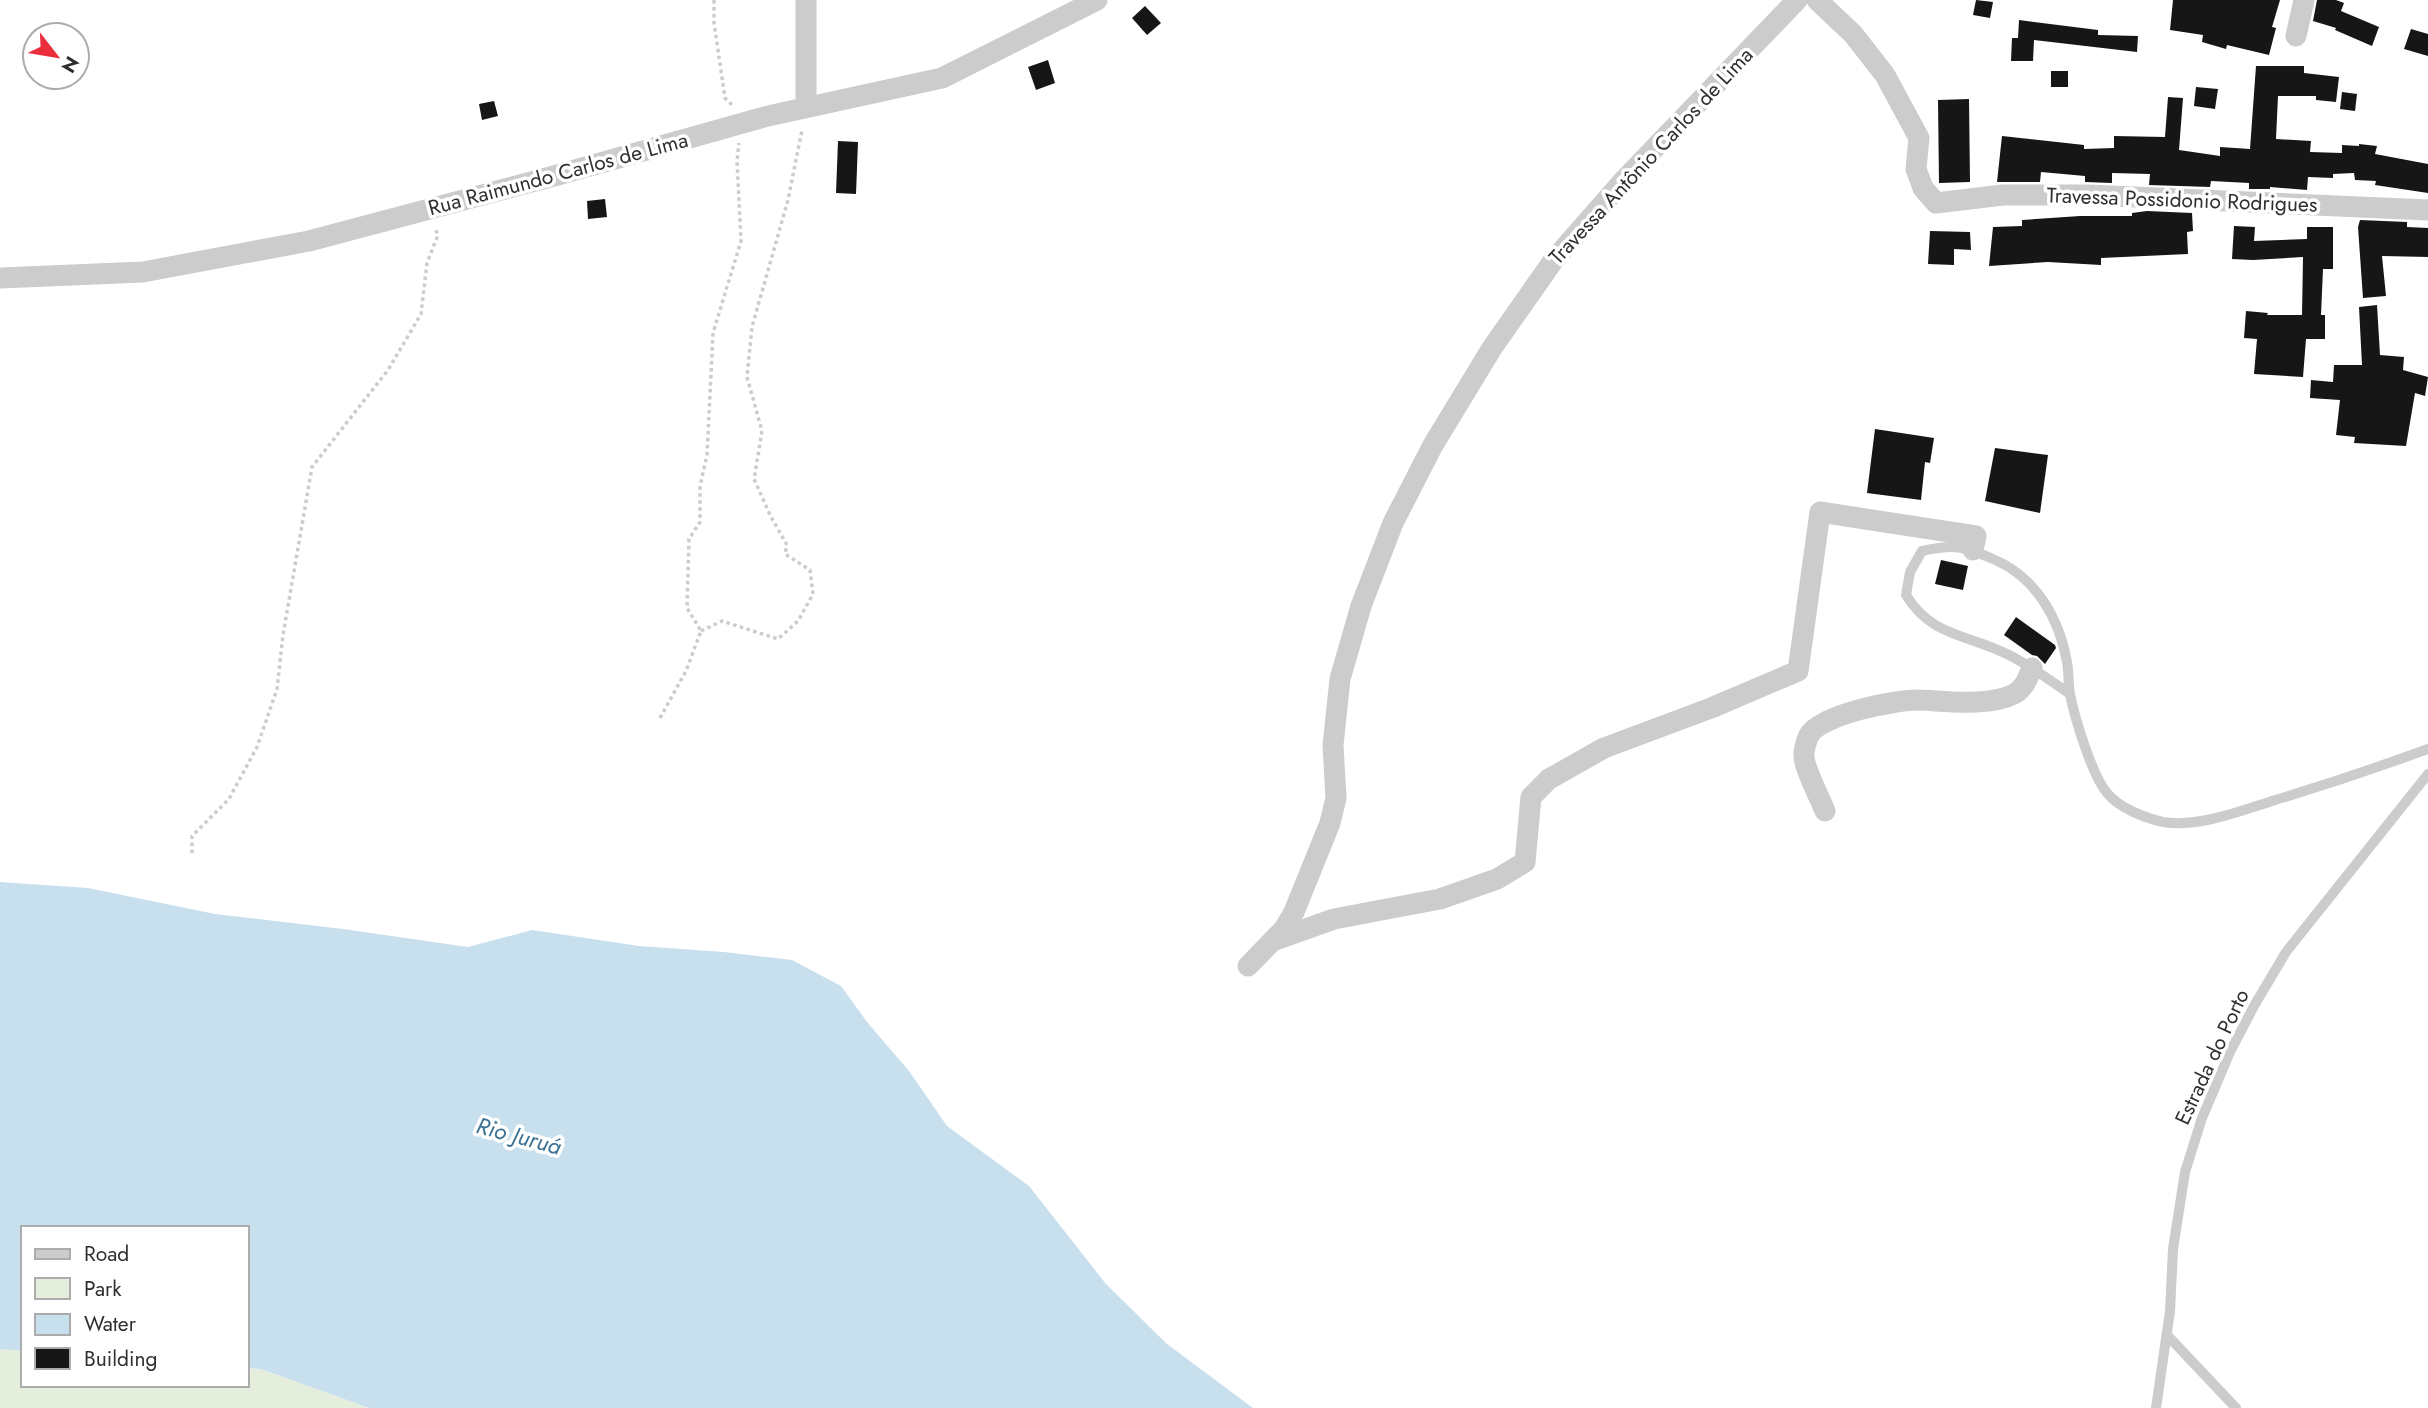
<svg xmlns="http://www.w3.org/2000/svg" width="2428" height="1408" font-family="Jost,sans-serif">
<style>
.green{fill:#e5eddd}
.water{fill:#c8dfed}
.building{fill:#161616}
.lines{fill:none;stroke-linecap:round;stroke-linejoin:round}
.path{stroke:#ccc;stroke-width:3.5;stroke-dasharray:3.5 3.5;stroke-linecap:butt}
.lane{stroke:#ccc;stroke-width:10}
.street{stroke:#ccc;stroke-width:21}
.labels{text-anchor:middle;stroke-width:7;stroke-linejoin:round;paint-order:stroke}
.street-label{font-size:21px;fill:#2f2f2f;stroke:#fff}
.water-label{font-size:23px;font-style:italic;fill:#3b7194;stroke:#fff}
</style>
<rect width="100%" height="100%" fill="#fff"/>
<path class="green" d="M0 1349 23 1351V1385H247V1368L261 1369 369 1408H0Z"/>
<path class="water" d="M0 882 88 888 215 914 343 929 468 947 532 930 639 946 724 952 792 960 841 986 867 1022 909 1071 947 1126 1029 1186 1106 1284 1167 1344 1253 1408H369L261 1369 247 1368V1228H23V1351L0 1349Z"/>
<g class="building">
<path d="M1976 0 1993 2 1990 18 1973 15Z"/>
<path d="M2173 0H2280L2272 27 2276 28 2269 55 2227 45 2226 49 2202 42 2203 35 2170 30Z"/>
<path d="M2317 0H2336L2344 3 2341 11 2379 27 2372 46 2335 30 2336 28 2313 21Z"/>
<path d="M1145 6 1161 23 1147 35 1132 18Z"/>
<path d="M2019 20 2098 30V35L2138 36 2137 52 2034 40 2033 61H2011L2012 38H2018Z"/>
<path d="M2411 29 2428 34V56L2404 49Z"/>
<path d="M1048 60 1055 83 1036 90 1028 67Z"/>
<path d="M2256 66H2304V73L2339 77 2336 102 2316 100V96H2278L2276 139 2311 141 2310 152 2342 153V145L2359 146V144L2377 146 2375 154 2428 164V193L2375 185 2376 181 2355 180 2354 173 2333 174V178L2308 177 2307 190 2270 187V189H2249V183L2211 181 2210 187 2149 185 2150 174 2112 173V183L2085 182V176L2041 172 2040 182H1997L2002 136 2084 145V149L2114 148V136L2165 137 2168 97 2183 98 2179 150 2220 156V147L2250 149Z"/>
<rect x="2051" y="71" width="17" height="16"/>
<path d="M2196 87 2218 89 2215 109 2194 106Z"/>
<path d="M2342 92 2357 94 2355 111 2340 109Z"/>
<path d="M1969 99 1970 182 1939 183 1938 100Z"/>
<path d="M494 101 498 116 482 120 479 104Z"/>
<path d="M838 141 858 142 856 194 836 193Z"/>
<path d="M605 199 607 217 588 219 587 201Z"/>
<path d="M2147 211 2192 213 2193 231 2187 232 2188 254 2101 258V265L2048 262 1989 266 1993 227 2022 226V220L2080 216H2132V213Z"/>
<path d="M2360 220 2407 222V227L2428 228V257L2382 256 2386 296 2363 298 2358 227Z"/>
<path d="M2234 226 2255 227 2254 241 2307 239V227H2333V269H2323L2321 315H2325V339H2306L2303 377 2254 374 2257 339 2244 338 2246 311 2268 313 2267 315H2302L2303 257 2253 260 2232 259Z"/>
<path d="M1930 231 1970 232 1971 250 1954 249V265L1928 264Z"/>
<path d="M2377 305 2380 355 2404 357 2403 370 2428 377 2425 396 2415 393 2406 446 2354 443 2355 437 2336 435 2340 400 2310 398 2311 380 2333 382 2334 365H2362L2359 307Z"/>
<path d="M1875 429 1934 438 1930 463 1925 462 1921 500 1867 493Z"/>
<path d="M1995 448 2048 455 2040 513 1985 501Z"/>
<path d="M1941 560 1968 566 1963 590 1935 584Z"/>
<path d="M2016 617 2055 645 2056 648 2045 664 2037 656 2032 655 2004 635Z"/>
</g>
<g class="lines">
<g class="path">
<path d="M714 0V23L725 98 733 106"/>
<path d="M701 631 722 621 778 639 798 621 813 594 810 570 785 554 787 545 771 517 754 479 762 431 747 377 752 327 788 200 802 130"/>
<path d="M660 718 686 671 701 631 687 608 689 539 700 522V486L707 455 713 333 741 241 737 161 739 143"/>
<path d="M192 853V836L229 799 257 747 277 689 283 635 312 467 388 370 421 314 427 263 438 235 435 228"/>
</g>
<g class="lane">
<path d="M2070 694C2051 681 2032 667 2011 656 1970 634 1932 638 1906 595L1910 572 1922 551C1955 544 1963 546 1993 559 2036 577 2059 618 2067 662 2069 673 2068 684 2070 694 2075 719 2092 775 2107 793 2119 808 2145 818 2163 822 2196 828 2241 811 2272 801 2325 785 2376 768 2428 749"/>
<path d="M2167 1335 2236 1408"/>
<path d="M2156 1408 2170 1311 2173 1249 2185 1172 2202 1118 2230 1052 2254 1006 2286 952 2428 774"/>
</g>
<g class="street">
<path d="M806 0V107"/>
<path d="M1817 0 1853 34 1885 75 1919 138 1916 169 1923 188 1936 203 2003 195H2088L2428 210"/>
<path d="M2296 36 2304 0"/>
<path d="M0 278 143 272 309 241 554 176 768 116 942 78 1097 0"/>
<path d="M1825 811C1820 798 1804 768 1804 756 1803 752 1807 739 1809 735 1822 714 1895 700 1919 700 1946 701 1989 707 2014 694 2024 689 2028 678 2032 668"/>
<path d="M1275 940 1334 919 1440 899 1497 879 1525 862 1531 797 1549 779 1604 748 1711 708 1798 671 1820 512 1976 536 1973 550"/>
<path d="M1248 966 1284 929 1294 912 1330 823 1336 798 1333 745 1340 679 1361 606 1393 523 1433 445 1492 348 1553 261 1624 180 1797 0"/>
</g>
</g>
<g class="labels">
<g class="street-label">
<text transform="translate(1651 156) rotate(-47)" y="7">Travessa Antônio Carlos de Lima</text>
<text transform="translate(558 174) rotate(-15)" y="7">Rua Raimundo Carlos de Lima</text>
<text transform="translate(2182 200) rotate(2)" y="7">Travessa Possidonio Rodrigues</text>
<text transform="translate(2212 1057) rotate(-65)" y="7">Estrada do Porto</text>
</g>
<g class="water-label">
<text transform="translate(519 1136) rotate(15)" y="8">Rio Juruá</text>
</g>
</g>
<rect x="21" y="1226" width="228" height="161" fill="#ffffff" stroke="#acacac" stroke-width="2"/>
<rect x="35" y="1249" width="35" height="10" fill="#cccccc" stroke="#acacac" stroke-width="2"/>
<text x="84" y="1261" font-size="21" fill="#2f2f2f">Road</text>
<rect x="35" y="1278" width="35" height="21" fill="#e5eddd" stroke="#acacac" stroke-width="2"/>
<text x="84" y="1296" font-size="21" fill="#2f2f2f">Park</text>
<rect x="35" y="1314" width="35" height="21" fill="#c8dfed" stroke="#acacac" stroke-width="2"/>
<text x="84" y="1331" font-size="21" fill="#2f2f2f">Water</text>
<rect x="35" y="1348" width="35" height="21" fill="#161616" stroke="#acacac" stroke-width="2"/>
<text x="84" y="1366" font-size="21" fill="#2f2f2f">Building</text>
<g transform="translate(56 56) rotate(121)"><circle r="33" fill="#ffffff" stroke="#acacac" stroke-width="2"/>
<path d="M0-5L12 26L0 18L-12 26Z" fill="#ea2e3b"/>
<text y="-10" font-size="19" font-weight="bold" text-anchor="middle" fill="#2f2f2f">N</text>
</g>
</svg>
